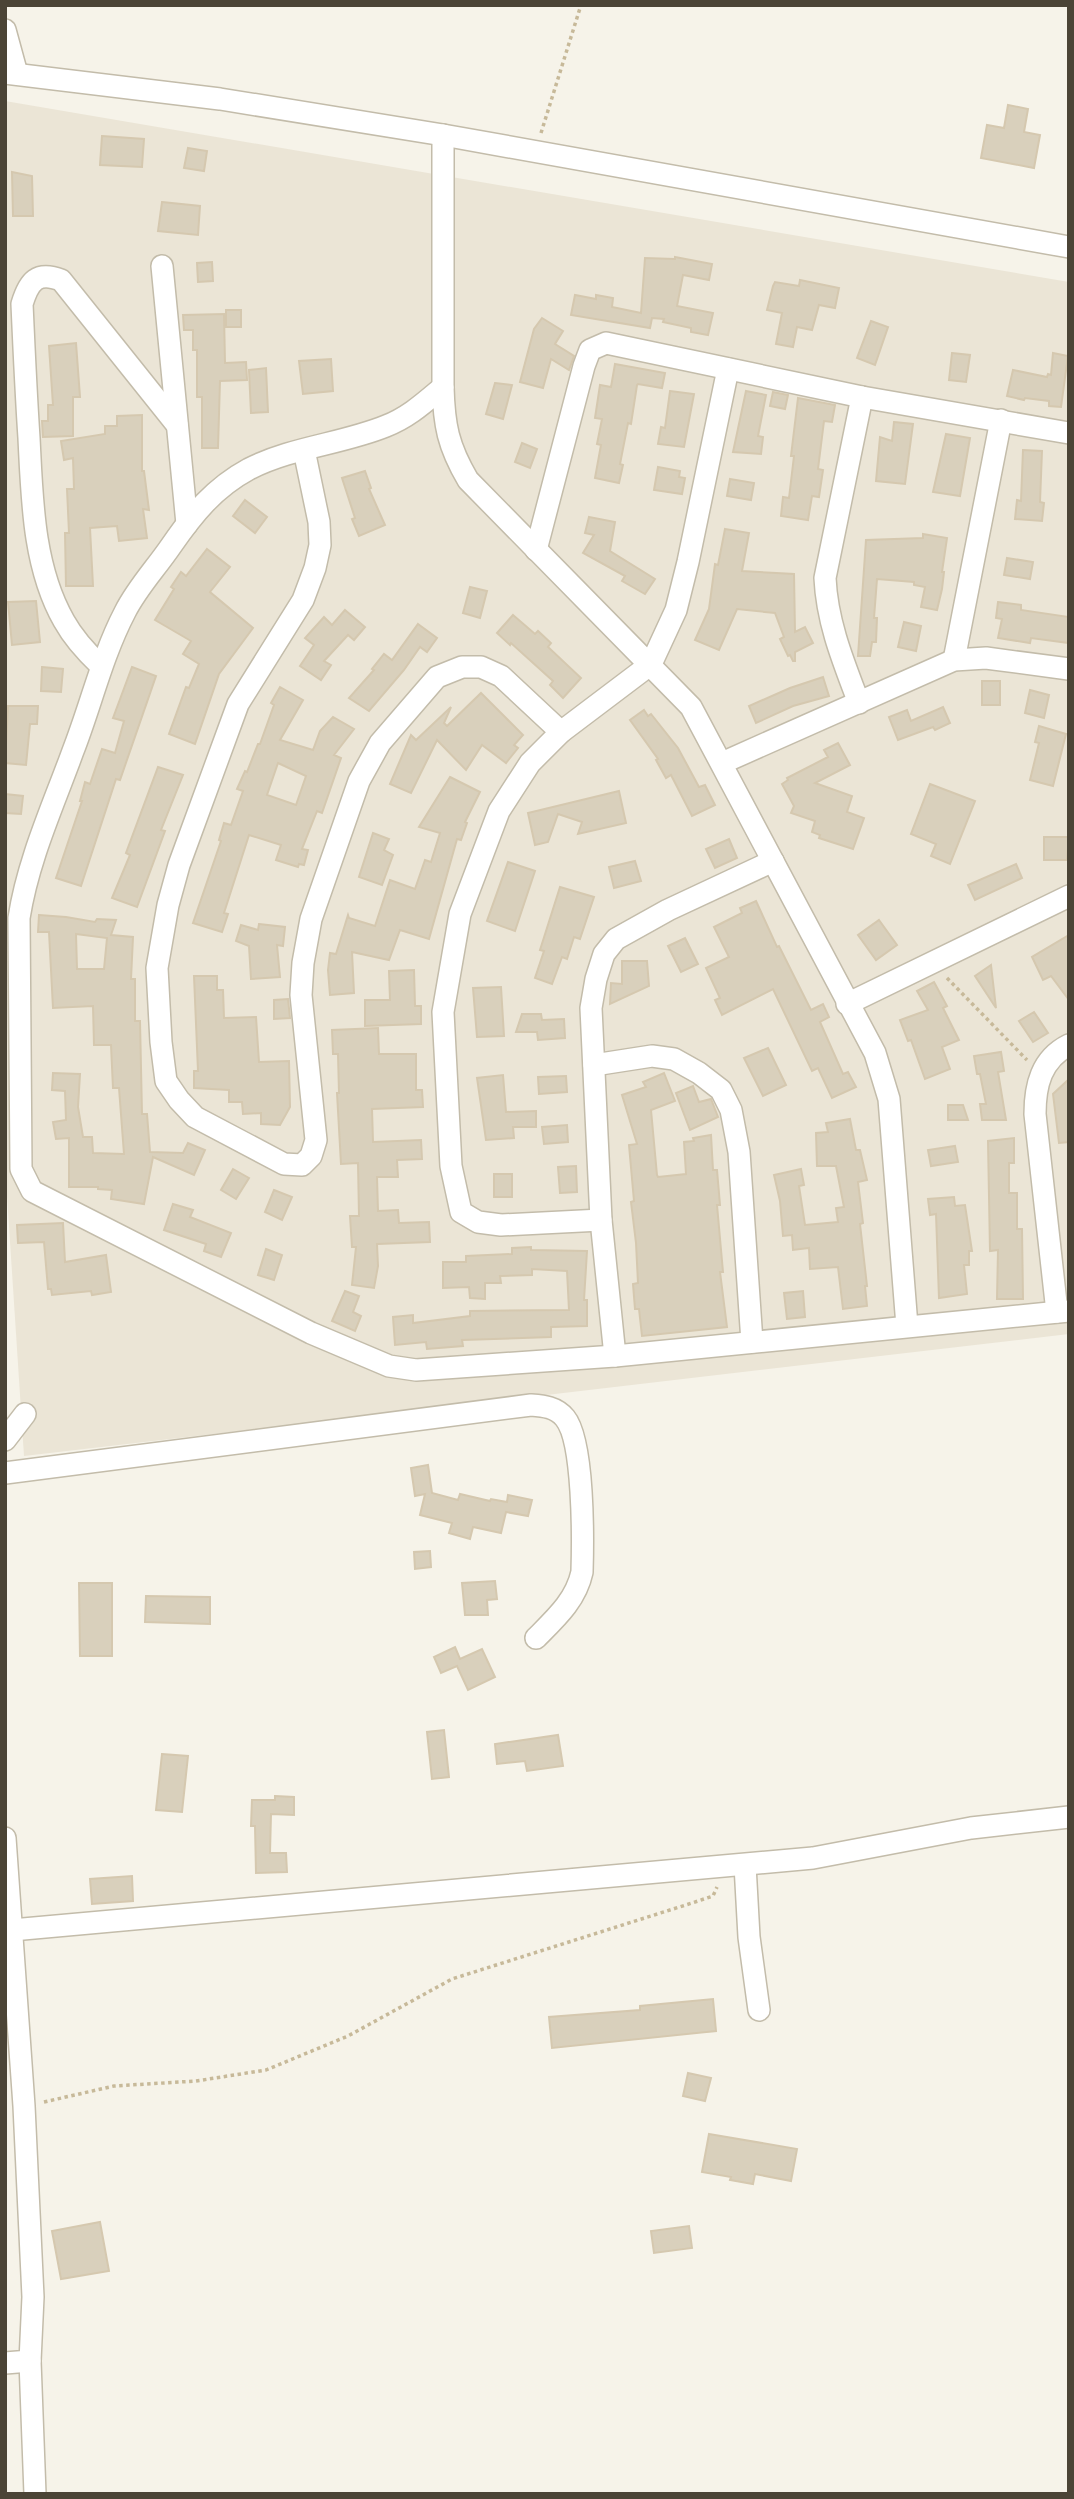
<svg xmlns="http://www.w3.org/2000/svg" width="1074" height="2499" font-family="'Space Grotesk',sans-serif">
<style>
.residential{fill:#ebe5d6}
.building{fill:#d9d0bc;stroke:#d5c8af;stroke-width:2;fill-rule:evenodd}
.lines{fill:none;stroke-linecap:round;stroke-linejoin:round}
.minor-casing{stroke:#c3bcaa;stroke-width:24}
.path{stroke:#c7b999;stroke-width:3.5;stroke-dasharray:3.5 3.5;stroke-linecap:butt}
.minor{stroke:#fff;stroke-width:21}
</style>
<rect width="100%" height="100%" fill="#f6f3e9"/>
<path class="residential" d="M5 101 1069 282V1334L24 1456 5 1165Z"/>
<g class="building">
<path d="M1008 105 1028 109 1024 132 1040 135 1034 168 981 158 987 125 1004 128Z"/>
<path d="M102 136 144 139 142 167 100 165Z"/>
<path d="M188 148 207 151 204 171 184 168Z"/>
<path d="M12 172 32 176 33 216H13Z"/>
<path d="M162 202 200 206 198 235 158 231Z"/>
<path d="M675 257 712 264 709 280 683 275 677 306 713 313 708 335 691 332V328L663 322 664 319 652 318 650 328 571 315 575 295 596 299V295L613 298 612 307 641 313 645 258 675 259Z"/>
<path d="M212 262 213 281 198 282 197 263Z"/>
<path d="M800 280 839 288 835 308 819 305 812 330 797 327 793 347 776 344 782 313 767 310 773 286 775 282 799 286Z"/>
<rect x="226" y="310" width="15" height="17"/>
<path d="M224 314 225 363 246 362 247 380 220 381 218 448H202V397H197V350H193V330H184L183 315Z"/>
<path d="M542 318 563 331 555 344 574 356 569 370 551 359 543 388 520 382 534 329Z"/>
<path d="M871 321 888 327 875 365 857 358Z"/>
<path d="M76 343 80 397H73V436L43 437 42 421H48V405H53L49 346Z"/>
<path d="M952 353 970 355 966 382 949 380Z"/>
<path d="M1053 353 1068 356 1061 407 1049 406V401L1025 398 1024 400 1007 396 1013 370 1047 377 1048 374 1051 375Z"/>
<path d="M331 359 333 391 303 394 299 361Z"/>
<path d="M615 364 665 373 662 388 638 384 637 385 631 424 628 423 620 464 623 465 619 483 595 478 601 445 597 444 602 419 595 418 600 385 611 387Z"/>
<path d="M266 368 268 412 251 413 249 370Z"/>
<path d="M495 383 512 385 503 419 486 414Z"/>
<path d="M670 391 694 394 684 447 658 444 661 427 665 428Z"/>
<path d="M746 391 766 395 758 436 763 437 761 454 733 452Z"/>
<path d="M773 392 788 395 785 409 770 406Z"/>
<path d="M798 398 835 405 832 422 824 421 818 469 823 470 819 497 812 496 808 520 781 516 783 497 789 498 794 456H791Z"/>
<path d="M142 415V471H144L149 510 143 509 147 538 119 541 117 526 90 528 93 586H66L65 533H69L67 489H74L73 458 64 460 61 441 105 434V426H117V416Z"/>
<path d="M894 422 913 424 905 484 876 481 880 437 892 441Z"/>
<path d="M946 434 970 438 960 496 933 492Z"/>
<path d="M522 443 537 449 530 468 515 462Z"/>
<path d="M1023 450 1042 451 1040 502 1044 503 1042 521 1015 519 1017 500 1021 501Z"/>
<path d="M658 467 680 471 679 477 685 478 682 494 654 490Z"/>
<path d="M365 471 371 488 369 489 385 525 359 536 352 519 355 518 342 478Z"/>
<path d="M730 479 754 483 751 500 727 496Z"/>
<path d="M245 500 267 517 255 533 233 516Z"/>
<path d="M589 517 615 522 610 551 655 579 645 594 622 581 625 576 583 553 594 535 585 533Z"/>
<path d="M725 529 749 533 742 571 794 574 795 632 805 627 813 643 795 652V661H793L790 655 788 656 780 639 784 637 775 613 737 609 719 650 695 640 709 609 715 564 718 565Z"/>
<path d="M923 534 947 538 942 572H944L942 589 937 610 921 607 925 587 914 585V582L877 579 874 618H877L876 642H872L870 656H858L866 540 923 538Z"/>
<path d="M207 549 230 567 210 592 253 628 219 674 195 744 169 734 186 687 189 688 199 664 183 654 191 641 155 620 174 589 171 587 181 572 186 576Z"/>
<path d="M1007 558 1033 562 1030 579 1004 575Z"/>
<path d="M470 587 487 591 480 618 463 613Z"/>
<path d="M36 601 40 642 12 645 8 602Z"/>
<path d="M998 602 1021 605V610L1069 617V643L1031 638 1030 643 998 638 1002 619 996 618Z"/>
<path d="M345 610 365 627 354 640 348 635 324 661 331 665 321 680 300 666 314 645 305 638 324 617 332 625Z"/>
<path d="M513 615 535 634 538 631 551 643 548 647 581 678 563 698 550 685 553 681 511 643 510 645 497 633Z"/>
<path d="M904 622 921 626 916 651 898 647Z"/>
<path d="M418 624 437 638 427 652 420 647 404 670 369 711 349 698 374 670 372 669 384 654 392 660Z"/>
<path d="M42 667 63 669 61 692 41 691Z"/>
<path d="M132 667 156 676 120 780 116 779 81 886 56 878 82 801H80L85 782 90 784 102 749 115 753 124 721 113 718Z"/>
<path d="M823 677 829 696 793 706 756 723 749 706 790 688Z"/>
<rect x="982" y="681" width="18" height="24"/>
<path d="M280 687 303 700 280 740 313 750 320 731 333 717 354 729 334 755 341 758 322 813 317 811 302 849 308 850 304 865 299 864 298 867 276 860 281 845 249 835 224 913 228 914 222 932 193 923 221 841 219 840 224 823 231 825 243 791 237 789 245 771 247 772 258 744H260L274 705 271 703ZM278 763 306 776 296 805 267 795Z"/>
<path d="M1030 690 1049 695 1044 718 1025 713Z"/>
<path d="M481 693 523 735 514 745 518 748 506 763 482 745 466 770 437 740 411 793 390 784 411 735 416 740 451 707 444 723 447 726Z"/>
<path d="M8 706H38L37 724H30L26 765 5 763Z"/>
<path d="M943 707 950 723 935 730 933 727 898 740 889 717 907 710 911 721Z"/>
<path d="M644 710 648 716 651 714 678 748 699 787 705 785 715 805 692 816 671 775 666 778 656 760 658 759 630 720Z"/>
<path d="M1039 726 1066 734 1053 786 1030 780 1039 743 1035 742Z"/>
<path d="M838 743 850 765 815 783 852 796 847 812 864 818 853 849 819 838 820 835 812 832 815 821 791 813 794 806 782 784 788 780 787 778 828 757 824 750Z"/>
<path d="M158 767 183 775 161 830 165 831 137 907 112 898 130 855 126 853Z"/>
<path d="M450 777 480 792 465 822 467 823 461 840 457 839 429 939 400 930 389 960 352 952 354 993 330 995 328 970 330 953 336 954 348 915 349 918 375 926 390 880 415 889 425 860 431 862 440 833 419 827Z"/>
<path d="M930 784 975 801 950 864 931 856 936 844 911 834Z"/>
<path d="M619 791 626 823 578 834 582 822 558 814 548 842 535 845 528 813Z"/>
<path d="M5 794 23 796 21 814 5 813Z"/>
<path d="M373 833 389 839 384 850 393 855 382 885 359 877Z"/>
<path d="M1044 837H1069L1067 860H1044Z"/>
<path d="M729 839 737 858 715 868 706 849Z"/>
<path d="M635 861 641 881 614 888 609 867Z"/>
<path d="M508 862 535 871 515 931 487 921Z"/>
<path d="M1016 864 1022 878 975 900 968 885Z"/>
<path d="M560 887 594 897 580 939 574 937 567 959 562 957 552 984 535 978 544 951 540 950Z"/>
<path d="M756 901 777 947 779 946 811 1010 823 1004 829 1017 820 1022 843 1074 848 1072 856 1087 832 1098 818 1068 812 1071 773 989 722 1015 715 1000 720 998 706 968 729 957 714 927 742 913 740 908Z"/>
<path d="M39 915 66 917 95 922 97 919 116 920 111 935 133 937 131 979H135V1021H140L142 1114H147L150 1152 183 1153 188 1143 205 1150 194 1175 153 1157 144 1204 111 1199 112 1190 98 1189V1187H69V1138L56 1139 53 1122 66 1120 65 1091 52 1090 53 1073 80 1074 78 1107 83 1137H92L93 1153 124 1154 119 1088H113L111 1045H94L93 1006 53 1008 49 932H38ZM76 934 107 938 104 969H77Z"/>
<path d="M879 920 897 945 876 960 858 935Z"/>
<path d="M259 924 285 927 283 946 277 945 280 977 251 979 249 946 236 941 241 925 258 930Z"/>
<path d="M1069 935V1000L1051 976 1043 980 1032 957Z"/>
<path d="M685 938 698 964 681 972 668 946Z"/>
<path d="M622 961H647L649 986 610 1004 611 983 622 984Z"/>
<path d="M991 965 996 1008 975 976Z"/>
<path d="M414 970 415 1006H421V1024L365 1026V1000H390L389 971Z"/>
<path d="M194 976H217V990H223L224 1018 256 1017 259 1062 289 1061 290 1107 280 1125 261 1124V1113L243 1114 242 1102H229V1090L194 1088V1071H198Z"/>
<path d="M934 982 947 1006 943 1008 959 1040 942 1047 950 1069 925 1079 911 1040 908 1041 900 1020 928 1010 917 991Z"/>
<path d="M501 987 504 1036 477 1037 473 988Z"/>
<path d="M288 999 290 1018 274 1019V1000Z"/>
<path d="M1034 1012 1048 1033 1033 1042 1019 1021Z"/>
<path d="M522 1014H541L542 1020 564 1019 565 1038 538 1040 537 1032H516Z"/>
<path d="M378 1028 379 1054H416V1090H422L423 1107 372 1109 373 1142 421 1140 422 1159 397 1160 398 1177H377L378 1211 398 1210 399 1223 429 1222 430 1242 377 1244 378 1266 374 1288 352 1285 356 1247H352L350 1216H359L358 1163 341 1164 337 1093H339L338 1054H333L332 1030Z"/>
<path d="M768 1048 786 1085 763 1096 744 1058Z"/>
<path d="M1001 1052 1004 1071 998 1072 1006 1120H982L980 1104H986L980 1074H977L974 1056Z"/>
<path d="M664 1073 675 1101 651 1110 657 1175 658 1177 686 1174 684 1142 694 1141 693 1138 711 1135 713 1170H717L720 1205H717L723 1272H720L727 1327 642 1336 639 1309H635L633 1284 638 1283 636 1243 631 1202 634 1201 629 1145 637 1144 622 1095 646 1087 643 1082Z"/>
<path d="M503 1075 506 1112 536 1111V1127H513L514 1138 486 1140 477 1078Z"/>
<path d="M566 1076 567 1092 539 1094 538 1077Z"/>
<path d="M1069 1079V1142L1059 1143 1053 1094Z"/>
<path d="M693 1086 699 1102 711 1099 718 1117 690 1130 676 1093Z"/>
<path d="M948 1105H963L968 1120H948Z"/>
<path d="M850 1119 856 1150H860L867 1180 858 1182 863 1223 860 1224 867 1286H865L867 1306 843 1309 838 1267 810 1269 809 1248 793 1250 792 1235 783 1236 780 1201 774 1175 801 1169 804 1185 799 1186 805 1225 838 1222 836 1208 844 1207 836 1166H817L816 1133 828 1132 826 1123Z"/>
<path d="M567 1125 568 1142 544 1144 542 1127Z"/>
<path d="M1014 1138V1163H1009V1193H1017V1229H1022L1023 1299H997L998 1250 990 1251 988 1141Z"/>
<path d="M955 1146 958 1162 931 1166 928 1150Z"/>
<path d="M576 1166 577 1192 560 1193 558 1167Z"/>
<path d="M233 1169 249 1178 236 1199 221 1190Z"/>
<rect x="494" y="1174" width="18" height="23"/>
<path d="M274 1190 292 1197 282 1220 265 1212Z"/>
<path d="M954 1197 955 1206 965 1205 972 1251H969V1265H964L967 1294 939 1298 936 1214 930 1215 928 1199Z"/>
<path d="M173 1204 193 1210 190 1217 231 1233 221 1257 204 1251 206 1244 164 1230Z"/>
<path d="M63 1223 65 1262 106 1255 111 1292 92 1295 91 1291 52 1295 51 1289H48L44 1242 18 1243 17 1225Z"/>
<path d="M531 1247V1250L587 1251 584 1300H587V1326L551 1327V1337L462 1340 463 1346 427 1349 426 1342 395 1345 393 1317 413 1315V1323L470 1316V1311L569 1310 567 1271 532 1269V1275L500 1276 501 1283H485V1299L470 1298 469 1287 443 1288V1262H466V1256L512 1254V1248Z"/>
<path d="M266 1249 282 1255 274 1280 258 1275Z"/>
<path d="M345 1291 359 1296 353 1312 361 1316 355 1331 332 1321Z"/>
<path d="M803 1291 805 1317 787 1319 784 1293Z"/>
<path d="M428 1465 432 1493 458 1500 460 1494 490 1501 491 1499 507 1502 508 1495 532 1500 528 1516 506 1512 501 1533 473 1527 470 1539 449 1533 452 1523 420 1515 425 1494 415 1496 411 1468Z"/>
<path d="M430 1551 431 1567 415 1569 414 1552Z"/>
<path d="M495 1581 497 1599 487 1600 488 1615H465L462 1583Z"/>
<path d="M79 1583H112V1656H80Z"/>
<path d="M146 1596 210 1597V1624L145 1622Z"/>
<path d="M455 1647 460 1659 482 1649 495 1677 468 1690 457 1666 441 1673 434 1657Z"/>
<path d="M444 1730 449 1777 432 1779 427 1732Z"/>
<path d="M558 1735 563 1766 527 1771 525 1761 497 1764 495 1744Z"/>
<path d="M162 1754 188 1756 182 1812 156 1810Z"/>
<path d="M275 1796 294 1797V1815L271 1814 270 1853H286L287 1872 256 1873 255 1826H251L252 1800H275Z"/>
<path d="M132 1876 133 1901 92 1904 90 1879Z"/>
<path d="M713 1999 716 2031 552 2048 549 2017 640 2010V2006Z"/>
<path d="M688 2073 711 2078 705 2101 683 2096Z"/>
<path d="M709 2134 797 2149 791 2181 755 2174 753 2184 730 2180 731 2177 702 2172Z"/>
<path d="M100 2222 109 2271 61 2279 52 2231Z"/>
<path d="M689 2226 692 2248 654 2253 651 2231Z"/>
</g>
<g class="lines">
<defs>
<g id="minor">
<path d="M5 30 17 74"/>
<path d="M5 73 220 99 443 135 1069 247"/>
<path d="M443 135V387C444 425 448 446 468 480L691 707 875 1053 889 1099 907 1326"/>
<path d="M162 266 187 524"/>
<path d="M443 387C425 402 409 417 386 426 342 444 292 447 249 469 214 488 193 514 171 546 156 568 137 588 125 612 102 656 91 705 73 751 53 806 28 860 19 918L21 1169 32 1191 311 1333 389 1366 416 1370 615 1356 1069 1311"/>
<path d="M304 450 319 522 320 545 315 568 303 600 238 704 179 865 168 905 157 968 161 1042 166 1081 179 1100 195 1117 284 1164 302 1165 311 1156 316 1140 301 995 303 963 311 919 359 781 380 743 437 677 462 667H481L501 676 561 732"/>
<path d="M536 550 584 366 590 350 606 343 862 397 1069 433"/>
<path d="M954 660 1001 420"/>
<path d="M101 666C86 652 74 639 64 621 33 567 32 498 29 438 26 393 24 349 22 304 29 281 37 271 61 280L177 425"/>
<path d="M859 703C843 661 827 622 825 578L862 397"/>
<path d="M722 763 954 660 986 658 1069 669"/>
<path d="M847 1004 1069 896"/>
<path d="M594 1065 652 1056 674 1059 699 1073 721 1090 731 1110 739 1152 752 1342"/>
<path d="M601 1220 501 1225 478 1222 461 1212 451 1166 443 1012 460 914 499 811 530 763 561 732 651 664 676 610 688 562 728 369"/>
<path d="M1057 1312 1035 1114C1035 1086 1041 1059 1069 1045"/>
<path d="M615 1356 601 1220 591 1008 596 979 604 954 616 939 668 910 773 861"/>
<path d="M5 1440 25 1414"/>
<path d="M5 1473 531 1405C544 1406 556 1407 565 1418 584 1441 583 1539 582 1572 576 1600 556 1618 536 1638"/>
<path d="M5 1838 24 2106 33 2297 30 2361 5 2363"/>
<path d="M745 1865 749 1937 759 2010"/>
<path d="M12 1930 813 1858 971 1828 1069 1817"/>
<path d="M30 2361 35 2494"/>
</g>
</defs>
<use href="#minor" class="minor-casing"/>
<g class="path">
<path d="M541 133 581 5"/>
<path d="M947 978 1027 1060"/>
<path d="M44 2102 114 2086 196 2081 266 2070 348 2036 452 1979 692 1903 713 1896 717 1887"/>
</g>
<use href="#minor" class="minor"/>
</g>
<rect width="1074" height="2499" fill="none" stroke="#4b4436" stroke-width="14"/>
</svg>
